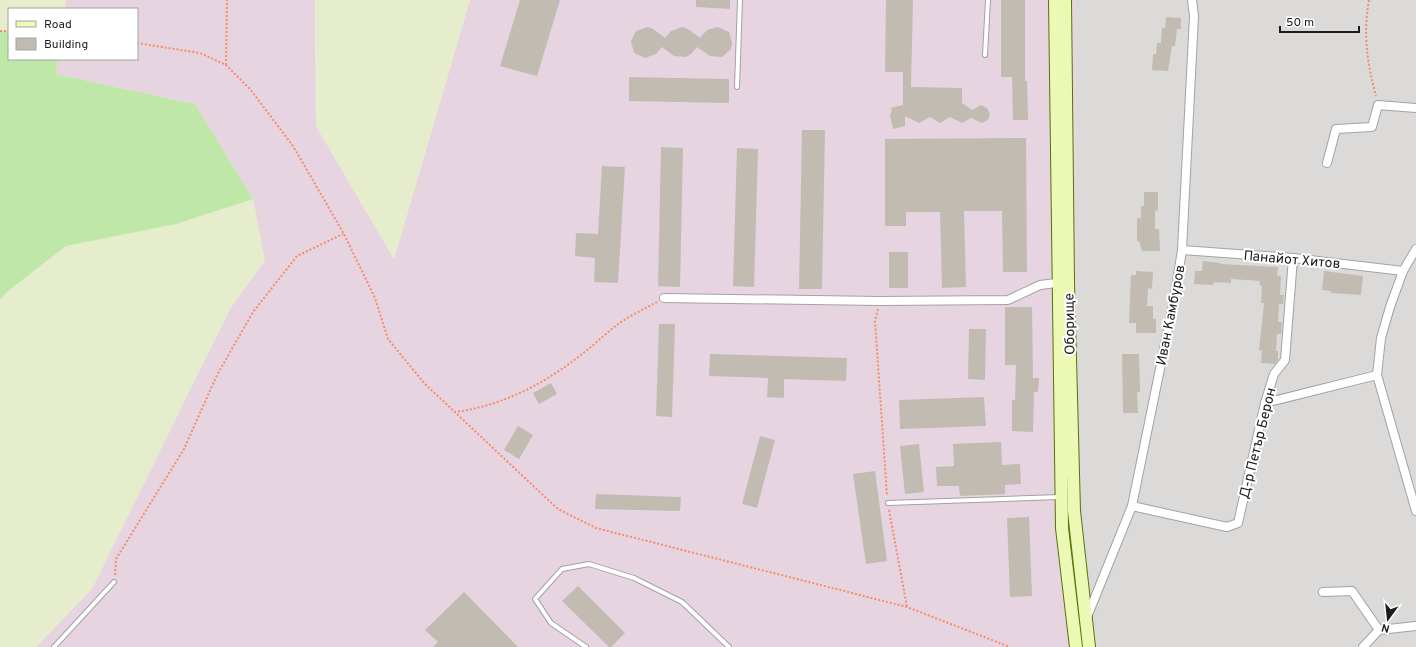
<svg xmlns="http://www.w3.org/2000/svg" width="1416" height="647" font-family="Overpass,sans-serif">
<style>
.residential{fill:#dbdad9}
.industrial{fill:#e7d4e1}
.farmland{fill:#e6edcd}
.grass{fill:#bfe8a8}
.building{fill:#c2bbb2}
.lines{fill:none;stroke-linecap:round;stroke-linejoin:round}
.service-casing{stroke:#a3a3a3;stroke-width:6}
.minor-casing{stroke:#a3a3a3;stroke-width:10}
.secondary-casing{stroke:#577106;stroke-width:14}
.path{stroke:#f88b69;stroke-width:2;stroke-dasharray:2 2;stroke-linecap:butt}
.service{stroke:#fff;stroke-width:4}
.minor{stroke:#fff;stroke-width:8}
.secondary{stroke:#ecf9b5;stroke-width:12}
.labels{text-anchor:middle;stroke-width:4;stroke-linejoin:round;paint-order:stroke}
.street-label{font-size:14px;fill:#1c1c1c;stroke:#fff}
</style>
<rect width="100%" height="100%" fill="#eeebe2"/>
<path class="residential" d="M1075 0H1416V647H1097L1081 534 1077 439Z"/>
<path class="industrial" d="M64 0H315L316 126 394 259 470 0H1075L1077 439 1081 534 1097 647H36L92 588 230 309 265 260 195 104 56 74 57 59H137V9H63Z"/>
<g class="farmland">
<path d="M0 0H66L65 9H9V59H58L56 74 195 104 253 199 265 260 230 309 92 589 36 647H0Z"/>
<path d="M315 0H470L394 259 316 126Z"/>
</g>
<path class="grass" d="M0 31H9V59H58L56 74 195 104 253 199 176 224 66 246 8 291 0 300Z"/>
<g class="building">
<path d="M520 0H560L537 76 500 66Z"/>
<path d="M696 0H730V9L696 7Z"/>
<path d="M886 0H913L911 87 962 88V103L972 110 981 105 987 108 990 114 988 120 982 123 971 118 962 123 950 117 940 123 930 117 919 123 905 116V126L893 129 890 115 892 109 890 108 903 105V72H885Z"/>
<path d="M1001 0H1025V81H1027L1028 120H1013L1012 77H1001Z"/>
<path d="M1166 17 1181 18V29H1177L1175 46H1172L1168 71 1152 70 1153 54H1156L1157 43H1161L1162 28H1165Z"/>
<path d="M648 27 653 29 665 38 671 31 682 27 688 29 700 38 707 30 718 27 729 32 732 43 731 49 722 57 710 56 697 47 691 54 686 57 674 56 662 47 656 54 645 58 634 53 631 41 636 31Z"/>
<path d="M629 77 729 79V103L629 101Z"/>
<path d="M802 130H825L822 289H799Z"/>
<path d="M1026 138 1027 272H1003L1002 211H964L966 287 942 288 940 212H906V226H885V139Z"/>
<path d="M661 147 683 148 680 287 658 286Z"/>
<path d="M737 148 758 149 754 287 733 286Z"/>
<path d="M602 166 625 167 618 283 594 282 595 258 575 256 576 233 598 234Z"/>
<path d="M1144 192H1158V210L1155 211V229H1159L1160 251H1142L1139 241H1137V218H1141V206H1144Z"/>
<rect x="889" y="252" width="19" height="36"/>
<path d="M1203 261 1220 263V264L1278 267 1277 276H1281L1280 295H1284L1283 304H1279L1278 322H1282L1281 334H1277L1276 351H1278V360L1275 364 1261 363 1262 351 1259 350 1264 303H1261L1262 286 1259 285 1260 281 1231 279V283L1214 282 1213 285 1194 284 1195 271H1202Z"/>
<path d="M1136 271 1153 272 1152 289 1148 288 1147 306H1153V319H1156V333H1136V323H1129L1131 275H1136Z"/>
<path d="M1324 271 1363 276 1361 295 1331 293V291L1322 290Z"/>
<path d="M1005 307H1032L1033 378H1039L1038 392H1034L1033 432 1012 431V400H1015L1016 365H1005Z"/>
<path d="M659 324H675L672 417 656 416Z"/>
<path d="M969 329H986L985 380 968 379Z"/>
<path d="M710 354 847 358 846 381 784 379V398L767 397 768 378 709 376Z"/>
<path d="M1122 354H1139L1140 392H1137L1138 413H1123Z"/>
<path d="M551 383 557 394 539 404 533 393Z"/>
<path d="M984 397 986 426 900 429 899 400Z"/>
<path d="M518 426 533 435 519 459 504 450Z"/>
<path d="M760 436 775 440 757 508 742 504Z"/>
<path d="M1001 442 1002 465 1020 464 1021 484 1005 485V494L960 496 959 486H937L936 467 954 466 953 444Z"/>
<path d="M919 444 924 492 905 494 900 446Z"/>
<path d="M875 471 887 561 866 564 853 474Z"/>
<path d="M596 494 681 497 680 511 595 509Z"/>
<path d="M1029 517 1032 596 1010 597 1007 518Z"/>
<path d="M578 586 625 633 611 647H609L562 601Z"/>
<path d="M464 592 518 647H433L438 642 425 630Z"/>
</g>
<g class="lines">
<defs>
<g id="service">
<path d="M985 55 988 0"/>
<path d="M737 87 740 0"/>
<path d="M888 503 1059 497"/>
<path d="M54 647 114 582"/>
<path d="M586 647 551 623 535 599 562 569 589 564 634 578 682 602 729 647"/>
</g>
<g id="minor">
<path d="M1327 163 1336 129 1372 127 1378 105 1416 108"/>
<path d="M1416 249 1403 271 1390 307 1381 338 1377 375 1416 511"/>
<path d="M1182 250 1293 258 1403 271"/>
<path d="M664 298 879 301 1008 300 1040 285 1064 282"/>
<path d="M1265 403 1377 375"/>
<path d="M1132 506 1227 527 1238 523 1265 403 1274 374 1285 360 1293 258"/>
<path d="M1323 592 1352 591 1379 630"/>
<path d="M1087 617 1132 506 1174 300 1182 250 1194 16 1192 0"/>
<path d="M1363 647 1379 630 1416 626"/>
</g>
<g id="secondary">
<path d="M1055 0 1062 528 1076 647"/>
<path d="M1065 0 1068 282 1074 511 1089 647"/>
</g>
</defs>
<use href="#service" class="service-casing"/>
<use href="#minor" class="minor-casing"/>
<use href="#secondary" class="secondary-casing"/>
<g class="path">
<path d="M1369 0C1363 35 1367 62 1376 96"/>
<path d="M0 31H9"/>
<path d="M137 43 200 53 226 65 250 89 293 146 344 234 375 298 388 339 424 383 527 480 558 509 596 528 907 607 1010 647"/>
<path d="M226 65 227 0"/>
<path d="M878 309 875 321 887 496"/>
<path d="M454 412C500 407 546 383 582 354 594 345 605 334 617 325 629 316 644 309 657 302"/>
<path d="M889 510 907 607"/>
<path d="M115 575 116 559 184 449 217 375 253 312 297 256 343 234"/>
</g>
<use href="#service" class="service"/>
<use href="#minor" class="minor"/>
<use href="#secondary" class="secondary"/>
</g>
<g class="labels">
<g class="street-label">
<text transform="translate(1292 259) rotate(5)" y="5">Панайот Хитов</text>
<text transform="translate(1170 315) rotate(-79)" y="5">Иван Камбуров</text>
<text transform="translate(1069 324) rotate(-91)" y="5">Оборище</text>
<text transform="translate(1257 443) rotate(-76)" y="5">Д-р Петър Берон</text>
</g>
</g>
<rect x="8" y="8" width="130" height="52" fill="#ffffff" stroke="#a4a4a4"/>
<rect x="16" y="21" width="20" height="6" fill="#ecf9b5" stroke="#a4a4a4"/>
<text x="44" y="28" font-size="12" fill="#1c1c1c">Road</text>
<rect x="16" y="38" width="20" height="12" fill="#c2bbb2" stroke="#a4a4a4"/>
<text x="44" y="48" font-size="12" fill="#1c1c1c">Building</text>
<g transform="translate(1388 619) rotate(195)" stroke="#ffffff" stroke-width="3" paint-order="stroke">
<path d="M0-3L7 15L0 10L-7 15Z" fill="#1c1c1c"/>
<text y="-6" font-size="11" font-weight="bold" text-anchor="middle" fill="#1c1c1c">N</text>
</g>
<path d="M1280 26v6h79v-6" fill="none" stroke="#1c1c1c" stroke-width="2"/>
<text x="1286" y="26" font-size="12" fill="#1c1c1c" stroke="#ffffff" stroke-width="3" paint-order="stroke">50 m</text>
</svg>
